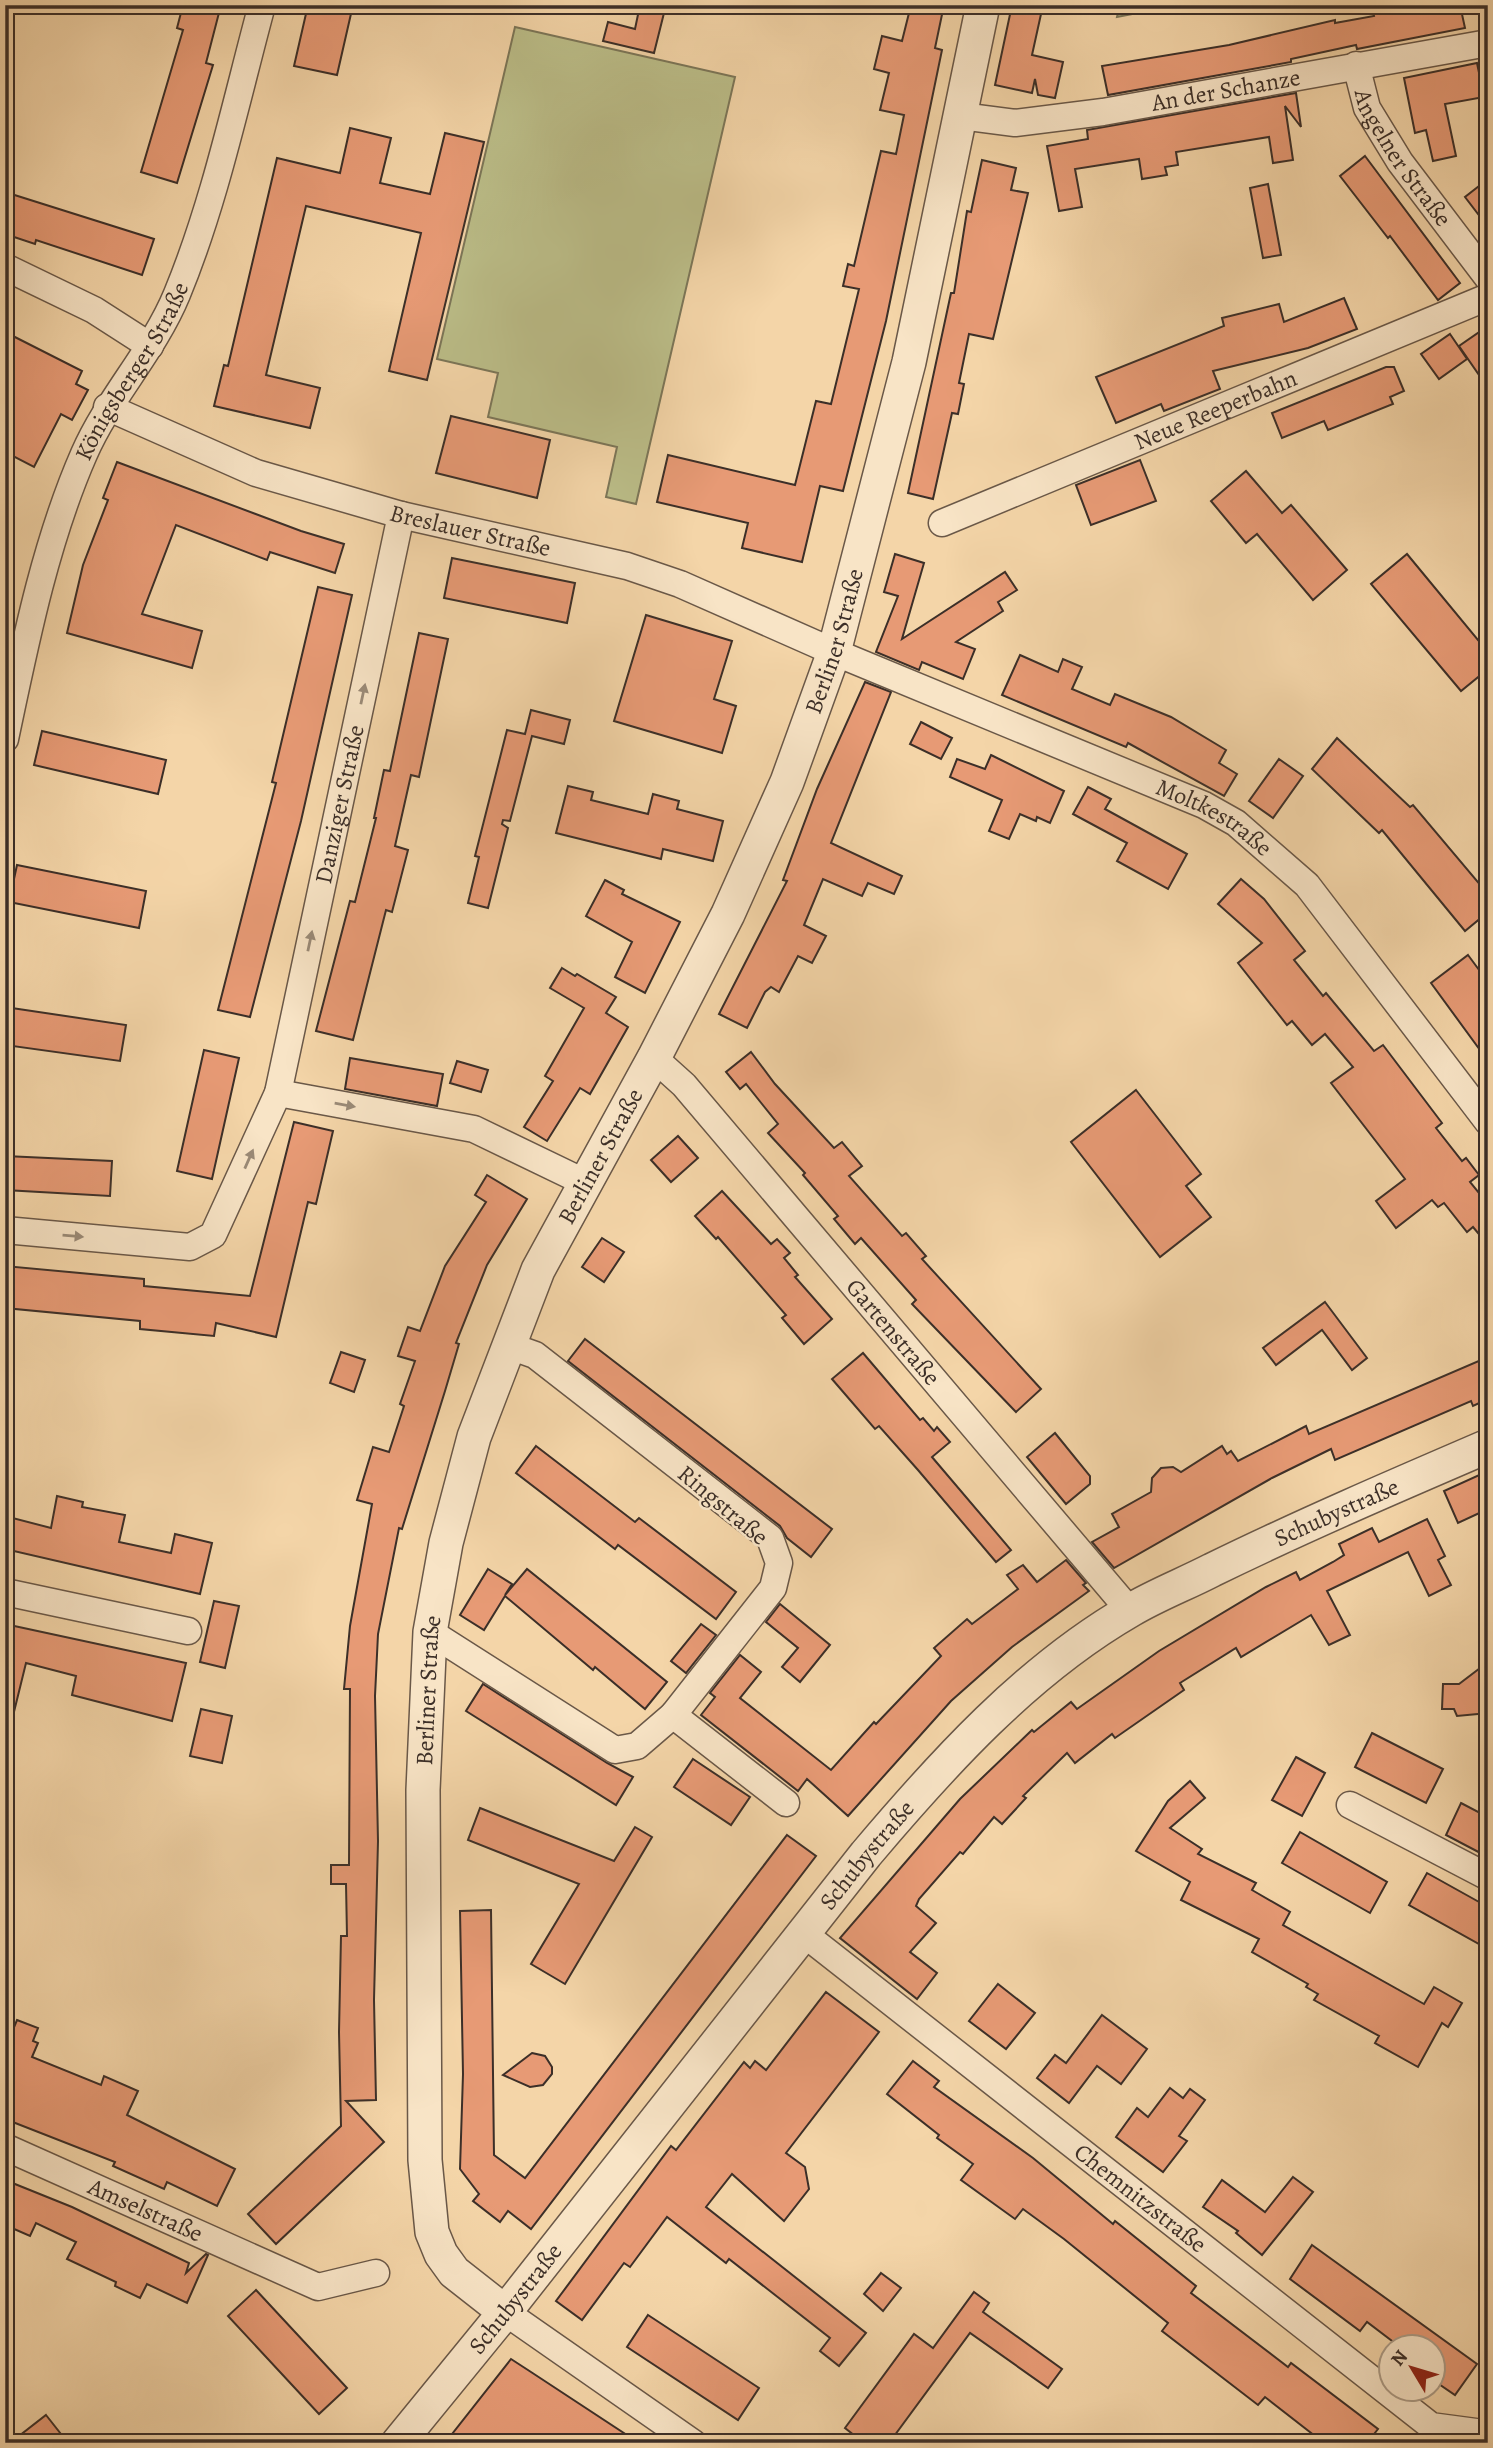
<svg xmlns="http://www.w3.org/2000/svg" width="1493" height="2448" font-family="Alegreya,serif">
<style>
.green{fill:#bbbd88;stroke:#7c7658;stroke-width:2}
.building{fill:#e79a75;stroke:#3c2f28;stroke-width:2}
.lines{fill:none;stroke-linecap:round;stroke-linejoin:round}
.minor-casing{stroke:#6a5848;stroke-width:29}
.tertiary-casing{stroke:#6a5848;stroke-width:36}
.minor{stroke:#f8e4c6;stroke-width:26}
.tertiary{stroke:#f8e4c6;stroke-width:33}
.oneway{fill:#9a8a77}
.labels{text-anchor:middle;stroke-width:5;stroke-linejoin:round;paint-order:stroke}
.street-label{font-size:24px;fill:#3c2f28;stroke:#f8e4c6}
</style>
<rect width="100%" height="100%" fill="#f4d5a8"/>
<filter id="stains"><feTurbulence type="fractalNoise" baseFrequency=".00286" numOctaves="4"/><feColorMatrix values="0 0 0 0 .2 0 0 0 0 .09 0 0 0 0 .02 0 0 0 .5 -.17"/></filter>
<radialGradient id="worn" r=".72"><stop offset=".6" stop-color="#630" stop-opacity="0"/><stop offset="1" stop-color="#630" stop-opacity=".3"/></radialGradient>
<g class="green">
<path d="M1120 5H1179L1117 17Z"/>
<path d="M515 27 735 77 636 504 606 497 617 447 488 417 498 373 437 359Z"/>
</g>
<g class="building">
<path d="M183 5H221L206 63 213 65 177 183 141 172 183 30 177 28Z"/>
<path d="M308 5H353L337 75 294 66Z"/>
<path d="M640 5H666L654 53 603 41 608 22 635 29Z"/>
<path d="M911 5H944L935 48 942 50 886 321 843 491 820 486 802 562 742 548 748 523 657 502 668 455 795 485 816 401 831 404 859 289 843 286 848 264 854 266 881 151 896 154 904 115 880 110 889 73 874 69 882 36 902 41Z"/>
<path d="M1012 5H1043L1032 55 1063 62 1055 98 1038 95 1035 79 1032 93 995 85Z"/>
<path d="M1372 5H1396L1398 13 1437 5H1460L1465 28 1357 49 1356 45 1291 59V62L1108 95 1102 66 1229 45 1335 20V23L1374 16Z"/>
<path d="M1477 63 1484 97 1445 104 1456 156 1433 161 1426 130 1415 133 1404 78Z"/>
<path d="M1296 93 1301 127 1285 106 1293 160 1273 163 1269 137 1176 152 1178 165 1165 167 1167 175 1142 179 1139 159 1075 169 1082 207 1059 211 1047 146 1088 139 1087 130Z"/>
<path d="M350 128 391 138 380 183 430 194 445 133 484 142 427 380 389 371 421 233 306 206 266 375 320 388 310 428 214 406 224 365 228 366 277 158 340 173Z"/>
<path d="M1365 156 1460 283 1438 300 1390 236 1388 238 1340 176Z"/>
<path d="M982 160 1016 168 1011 190 1028 193 993 339 969 334 959 383 964 384 958 414 952 413 933 499 908 493 951 293H954L967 211 971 212Z"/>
<path d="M1488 179V227L1465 197Z"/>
<path d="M1268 184 1281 255 1263 258 1250 188Z"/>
<path d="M5 192 154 239 142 275 36 240 35 244 5 234Z"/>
<path d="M1344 298 1357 329 1308 348 1213 371 1220 389 1164 411 1161 404 1116 423 1096 377 1224 326 1222 318 1279 304 1284 322Z"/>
<path d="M1488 326V388L1459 346Z"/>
<path d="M5 332 82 371 76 384 88 390 72 420 61 414 34 467 5 452Z"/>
<path d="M1450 334 1467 359 1439 379 1421 354Z"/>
<path d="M1386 367H1394L1404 391 1390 397 1393 404 1328 430 1324 421 1282 438 1272 413Z"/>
<path d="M451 416 550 440 537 498 436 473Z"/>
<path d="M1140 460 1156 501 1091 525 1076 485Z"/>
<path d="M117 462 301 531 344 544 335 573 270 552 267 560 176 525 142 614 202 631 192 668 67 633 83 565 108 500 103 498Z"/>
<path d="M1246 471 1282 513 1291 505 1347 570 1313 600 1257 534 1246 543 1211 501Z"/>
<path d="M895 554 924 563 902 639 1005 572 1017 590 998 602 1003 611 956 642 975 649 963 679 922 662 919 670 876 652 898 596 884 592Z"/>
<path d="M1407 554 1488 652V669L1461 691 1371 584Z"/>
<path d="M452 558 575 583 567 623 444 598Z"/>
<path d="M318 587 352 595 301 821 250 1017 218 1010 276 783 272 782Z"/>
<path d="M646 615 732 641 714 699 736 706 722 753 614 721Z"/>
<path d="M419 633 448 639 419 777 411 775 395 846 408 850 392 912 386 910 353 1040 316 1031 350 901 355 902 376 818H374L384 770 390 771Z"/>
<path d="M1020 655 1058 672 1063 659 1082 667 1072 689 1110 705 1115 694 1171 717 1226 750 1219 763 1237 774 1224 796 1128 743 1126 747 1002 695Z"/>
<path d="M865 682 891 692 831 843 902 876 894 894 868 883 862 896 823 879 804 925 826 936 812 963 798 956 779 992 771 987 765 992 747 1028 719 1014 787 881 783 880 817 789Z"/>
<path d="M531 710 570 720 564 744 532 736 510 821 503 820 502 824 508 828 488 908 468 903 479 857 475 856 507 730 525 734Z"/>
<path d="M921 722 952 738 941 759 910 744Z"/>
<path d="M42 731 166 760 158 794 34 765Z"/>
<path d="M1337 738 1410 807 1413 805 1488 894V912L1465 931 1382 830 1379 833 1312 769Z"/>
<path d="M991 755 1064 791 1050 823 1037 817 1036 821 1020 814 1009 839 989 831 1002 800 950 777 957 759 985 769Z"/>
<path d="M1279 759 1303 776 1273 818 1249 801Z"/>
<path d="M568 786 593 792 591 800 648 814 653 794 679 801 677 809 723 821 713 861 663 849 661 859 556 833Z"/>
<path d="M1088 787 1111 799 1105 809 1187 854 1168 889 1117 861 1127 843 1073 814Z"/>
<path d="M17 865 146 891 139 928 9 902Z"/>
<path d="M1241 879 1264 899 1305 951 1294 960 1323 996 1326 993 1374 1051 1383 1045 1442 1123 1436 1128 1462 1161 1466 1158 1479 1175 1470 1182 1488 1204V1245L1473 1227 1467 1232 1444 1203 1438 1207 1432 1200 1396 1228 1376 1201 1405 1179 1331 1083 1353 1067 1325 1034 1312 1045 1292 1021 1287 1025 1238 963 1262 943 1218 904Z"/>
<path d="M605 880 624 890 622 894 680 922 645 993 615 977 632 942 586 916Z"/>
<path d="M1468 955 1488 982V1061L1431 983Z"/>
<path d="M562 968 575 976 577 974 616 997 606 1013 628 1027 590 1094 580 1088 547 1141 524 1127 553 1081 545 1076 584 1008 550 988Z"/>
<path d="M5 1007 126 1025 120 1061 5 1045Z"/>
<path d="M204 1050 239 1058 212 1179 177 1171Z"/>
<path d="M751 1052 775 1084 834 1148 842 1142 862 1166 849 1176 902 1236 906 1233 926 1256 922 1259 1041 1389 1016 1412 912 1304 916 1300 861 1238 855 1244 834 1219 838 1216 803 1175 805 1173 768 1133 778 1124 746 1084 740 1089 726 1072Z"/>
<path d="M350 1058 443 1074 437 1106 345 1089Z"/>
<path d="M457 1061 488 1070 481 1092 450 1083Z"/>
<path d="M1136 1090 1201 1174 1186 1186 1211 1217 1160 1257 1071 1142Z"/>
<path d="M294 1122 333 1131 316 1204 308 1202 276 1337 216 1323 214 1336 140 1329V1321L5 1308V1266L144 1279V1286L250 1296Z"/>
<path d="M678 1136 698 1158 671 1182 651 1160Z"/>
<path d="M5 1156 112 1161 110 1196 5 1190Z"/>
<path d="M487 1175 527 1199 487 1265 456 1343 459 1344 445 1391 402 1529 399 1528 378 1634 375 1696 378 1841 374 2000 376 2100 346 2101 384 2142 276 2244 248 2214 341 2126 339 2032 341 1936H347L346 1884H331V1865H349L350 1689H344L350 1626 372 1504 357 1500 373 1447 389 1452 404 1406 400 1404 415 1361 398 1356 408 1327 420 1331 445 1266 486 1202 475 1195Z"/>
<path d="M722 1191 771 1244 777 1239 790 1253 784 1258 798 1275 795 1277 832 1319 804 1344 782 1318 786 1315 718 1237 716 1239 695 1216Z"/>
<path d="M602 1238 624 1252 604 1282 582 1267Z"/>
<path d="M1325 1302 1367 1358 1352 1370 1322 1330 1276 1365 1263 1348Z"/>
<path d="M585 1339 832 1529 811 1557 787 1538 780 1526 568 1361Z"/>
<path d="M341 1352 365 1360 354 1392 330 1383Z"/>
<path d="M863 1353 920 1420 923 1418 934 1431 937 1427 950 1442 932 1457 1011 1550 996 1562 918 1470 879 1426 875 1429 832 1379Z"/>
<path d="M1488 1357V1399L1473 1406 1471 1401 1335 1460 1331 1449 1272 1478 1114 1568 1092 1542 1119 1527 1112 1514 1151 1492 1152 1478 1161 1468 1173 1467 1181 1472 1222 1446 1227 1454 1231 1451 1238 1461 1306 1426 1309 1434Z"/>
<path d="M1055 1433 1090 1476V1484L1066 1504 1027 1457Z"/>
<path d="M536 1446 635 1522 639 1518 736 1592 716 1619 618 1545 615 1549 516 1473Z"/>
<path d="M1488 1471V1509L1458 1523 1444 1491Z"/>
<path d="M57 1496 83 1502 82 1507 125 1515 119 1542 171 1553 175 1534 212 1543 200 1594 5 1549V1516L51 1528Z"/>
<path d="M1427 1519 1445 1556 1438 1560 1451 1585 1429 1596 1408 1552 1327 1591 1350 1635 1329 1645 1311 1615 1241 1657 1236 1648 1180 1683 1184 1690 1115 1738 1112 1734 1075 1763 1067 1753 1023 1796 1026 1798 1002 1824 994 1817 963 1854 960 1852 919 1899 916 1906 936 1923 910 1952 937 1973 917 1999 840 1938 960 1799 1032 1730 1034 1732 1071 1702 1077 1709 1159 1651 1266 1587 1296 1572 1300 1580 1333 1562 1344 1555 1339 1544 1372 1528 1379 1542Z"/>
<path d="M1066 1560 1086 1583 1083 1585 1089 1591 1012 1647 951 1701 848 1816 807 1779 798 1791 701 1715 715 1697 710 1693 740 1655 761 1672 740 1698 831 1770 874 1722 876 1724 941 1656 934 1648 967 1619 972 1624 1018 1589 1007 1575 1023 1565 1037 1582Z"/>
<path d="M488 1569 512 1584 505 1595 527 1569 667 1682 645 1709 595 1667 593 1670 505 1596 484 1630 460 1615Z"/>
<path d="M214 1601 239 1606 225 1668 200 1662Z"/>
<path d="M780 1604 830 1645 800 1682 782 1667 798 1648 766 1622Z"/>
<path d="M5 1624 186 1663 172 1721 72 1695 76 1676 26 1663 13 1716 5 1715Z"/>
<path d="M701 1624 716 1635 686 1673 671 1661Z"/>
<path d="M1488 1662V1713L1457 1716 1454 1709H1442L1443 1684H1459Z"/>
<path d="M483 1684 607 1763 633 1777 616 1805 466 1711Z"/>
<path d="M201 1709 232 1716 222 1763 190 1756Z"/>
<path d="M1372 1733 1443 1769 1426 1803 1355 1767Z"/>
<path d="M1296 1757 1325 1773 1302 1816 1272 1800Z"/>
<path d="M693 1759 750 1797 731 1825 674 1787Z"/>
<path d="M1190 1781 1205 1798 1170 1828 1202 1849 1198 1854 1256 1883 1252 1890 1290 1912 1283 1925 1424 2004 1434 1987 1462 2003 1448 2027 1442 2023 1418 2067 1375 2043 1379 2036 1314 2000 1318 1994 1306 1987 1308 1984 1252 1952 1259 1939 1181 1900 1190 1882 1136 1851 1168 1801Z"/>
<path d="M1461 1803 1488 1817V1857L1446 1835Z"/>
<path d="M480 1808 614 1861 635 1827 652 1837 565 1984 531 1964 579 1884 468 1840Z"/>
<path d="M1300 1832 1387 1882 1370 1913 1282 1863Z"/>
<path d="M787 1835 816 1856 531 2229 508 2211 500 2222 473 2201 479 2194 460 2169 463 2074 460 1911 491 1910 494 2155 525 2178Z"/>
<path d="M1427 1873 1488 1907V1949L1409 1905Z"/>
<path d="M998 1984 1035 2013 1006 2049 969 2021Z"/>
<path d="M826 1992 879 2032 786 2153 805 2167 809 2189 784 2221 732 2174 706 2207 866 2333 839 2366 820 2351 830 2338 729 2259 726 2263 667 2217 630 2267 624 2263 582 2320 556 2301 671 2146 676 2150 744 2062 750 2068 755 2061 766 2070Z"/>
<path d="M1102 2015 1147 2049 1121 2084 1097 2066 1069 2103 1037 2078 1055 2055 1066 2063Z"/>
<path d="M17 2020 38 2028 33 2041 38 2043 32 2057 101 2085 104 2076 138 2091 127 2115 235 2169 217 2206 167 2182 164 2189 113 2166 115 2162 5 2119V2049Z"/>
<path d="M532 2053 545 2056 552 2067V2074L543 2085 530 2087 503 2075Z"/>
<path d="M913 2061 939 2081 934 2087 1033 2158 1113 2224 1115 2221 1196 2286 1191 2293 1288 2367 1291 2363 1378 2429 1367 2443H1324L1265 2397 1258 2405 1162 2331 1168 2323 1064 2239 1023 2209 1015 2219 961 2180 973 2164 937 2138 939 2135 887 2094Z"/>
<path d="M1170 2088 1183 2098 1190 2089 1205 2100 1179 2136 1187 2141 1163 2172 1116 2137 1137 2108 1148 2117Z"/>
<path d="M1293 2177 1313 2192 1262 2255 1236 2233 1238 2231 1203 2207 1222 2180 1265 2212Z"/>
<path d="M5 2180 72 2207 189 2263 186 2273 206 2254 208 2255 187 2303 147 2284 140 2298 115 2286 116 2282 67 2259 76 2242 36 2223 30 2236 5 2225Z"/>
<path d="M1312 2245 1477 2364 1455 2395 1433 2380V2347H1400L1367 2322 1360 2331 1290 2279Z"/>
<path d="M881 2273 901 2288 883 2311 864 2294Z"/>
<path d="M256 2290 347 2388 319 2414 228 2316Z"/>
<path d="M974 2292 989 2303 983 2312 1062 2369 1048 2388 970 2333 889 2443H864L845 2428 914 2334 933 2348Z"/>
<path d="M648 2315 759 2388 738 2420 627 2347Z"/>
<path d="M511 2359 531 2372 639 2443H445Z"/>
<path d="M46 2415 68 2443H10Z"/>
</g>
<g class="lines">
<defs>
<g id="minor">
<path id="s1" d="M1356 65 1367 108 1400 162 1488 278"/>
<path id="s2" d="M961 116 1015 123 1103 112 1488 43"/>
<path d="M5 267 94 310 150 346"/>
<path id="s3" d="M107 407 256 473 401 515 627 566 680 584 834 652 1204 805 1236 823 1307 885 1488 1122"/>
<path id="s4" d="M942 523 1488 297"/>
<path id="s5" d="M5 739C25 644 45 543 84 454 109 397 153 352 177 294 215 202 236 101 262 5"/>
<path id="s6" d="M654 1058 684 1085 1130 1611"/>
<path d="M278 1093 474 1129 586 1183"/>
<path id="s7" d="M5 1230 190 1247 213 1235 278 1093 401 515"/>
<path d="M5 1592 188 1631"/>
<path d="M430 1632 615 1750 637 1746 673 1715 773 1588 779 1563 770 1538 535 1355 507 1345"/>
<path d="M673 1715 786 1803"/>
<path d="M1350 1805 1488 1877"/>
<path id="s8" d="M803 1933 1431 2426 1476 2432 1488 2439"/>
<path id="s9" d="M5 2147 318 2287 376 2273"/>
<path d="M505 2312 693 2443"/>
</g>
<g id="tertiary">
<path id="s10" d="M505 2312 454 2272 441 2254 432 2232 425 2160 423 1790 430 1632 446 1543 474 1437 538 1270 654 1058 728 914 787 782 834 652 909 362 983 5"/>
<path id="s11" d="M398 2443 505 2312 866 1854C942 1764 1027 1670 1131 1610 1156 1595 1185 1584 1212 1570 1302 1526 1395 1486 1488 1446"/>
</g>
</defs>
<use href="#minor" class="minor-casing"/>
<use href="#tertiary" class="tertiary-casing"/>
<use href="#minor" class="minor"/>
<use href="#tertiary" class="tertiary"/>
</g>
<defs><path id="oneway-solid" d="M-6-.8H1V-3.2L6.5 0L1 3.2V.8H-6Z" transform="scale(1.75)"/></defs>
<g class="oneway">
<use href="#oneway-solid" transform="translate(363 694) rotate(-78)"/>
<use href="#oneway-solid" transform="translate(310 941) rotate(-78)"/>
<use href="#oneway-solid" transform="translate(345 1105) rotate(10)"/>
<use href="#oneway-solid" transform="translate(249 1159) rotate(-66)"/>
<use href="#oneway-solid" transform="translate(73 1236) rotate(5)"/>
</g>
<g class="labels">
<g class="street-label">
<text dy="8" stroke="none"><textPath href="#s2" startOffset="268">An der Schanze</textPath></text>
<text dy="8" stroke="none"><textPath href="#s1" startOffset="105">Angelner Straße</textPath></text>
<text dy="8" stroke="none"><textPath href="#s5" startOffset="392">Königsberger Straße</textPath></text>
<text dy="8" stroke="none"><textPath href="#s4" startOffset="296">Neue Reeperbahn</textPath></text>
<text dy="8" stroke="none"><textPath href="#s3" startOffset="385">Breslauer Straße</textPath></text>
<text dy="8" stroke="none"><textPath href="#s10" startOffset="1787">Berliner Straße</textPath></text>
<text dy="8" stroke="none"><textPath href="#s7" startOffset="663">Danziger Straße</textPath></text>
<text dy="8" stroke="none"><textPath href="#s3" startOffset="1185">Moltkestraße</textPath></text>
<text dy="8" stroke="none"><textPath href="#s10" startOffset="1220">Berliner Straße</textPath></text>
<text dy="8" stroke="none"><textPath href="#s6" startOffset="364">Gartenstraße</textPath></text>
<text transform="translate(723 1505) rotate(40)" y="8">Ringstraße</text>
<text dy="8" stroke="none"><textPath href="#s11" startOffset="1342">Schubystraße</textPath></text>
<text dy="8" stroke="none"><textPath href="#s10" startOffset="653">Berliner Straße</textPath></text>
<text dy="8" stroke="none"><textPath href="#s11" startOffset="752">Schubystraße</textPath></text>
<text dy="8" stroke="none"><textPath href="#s8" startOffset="429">Chemnitzstraße</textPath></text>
<text dy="8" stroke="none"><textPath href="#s9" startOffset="154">Amselstraße</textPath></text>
<text dy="8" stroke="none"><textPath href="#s11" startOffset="186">Schubystraße</textPath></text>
</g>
</g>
<rect width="1493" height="2448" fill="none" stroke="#f4d5a8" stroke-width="28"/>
<rect x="7" y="7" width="1479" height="2434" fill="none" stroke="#3c2f28" stroke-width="3.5"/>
<rect x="14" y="14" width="1465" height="2420" fill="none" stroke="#3c2f28" stroke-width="2"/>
<g transform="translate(1412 2368) rotate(308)"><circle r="33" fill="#f8e4c6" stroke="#ad9c87" stroke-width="2"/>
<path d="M0-5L12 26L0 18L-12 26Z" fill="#8f2418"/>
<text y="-10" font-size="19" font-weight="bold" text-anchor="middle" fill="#3c2f28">N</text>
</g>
<rect width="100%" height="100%" filter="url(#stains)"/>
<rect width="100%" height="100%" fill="url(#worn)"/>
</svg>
